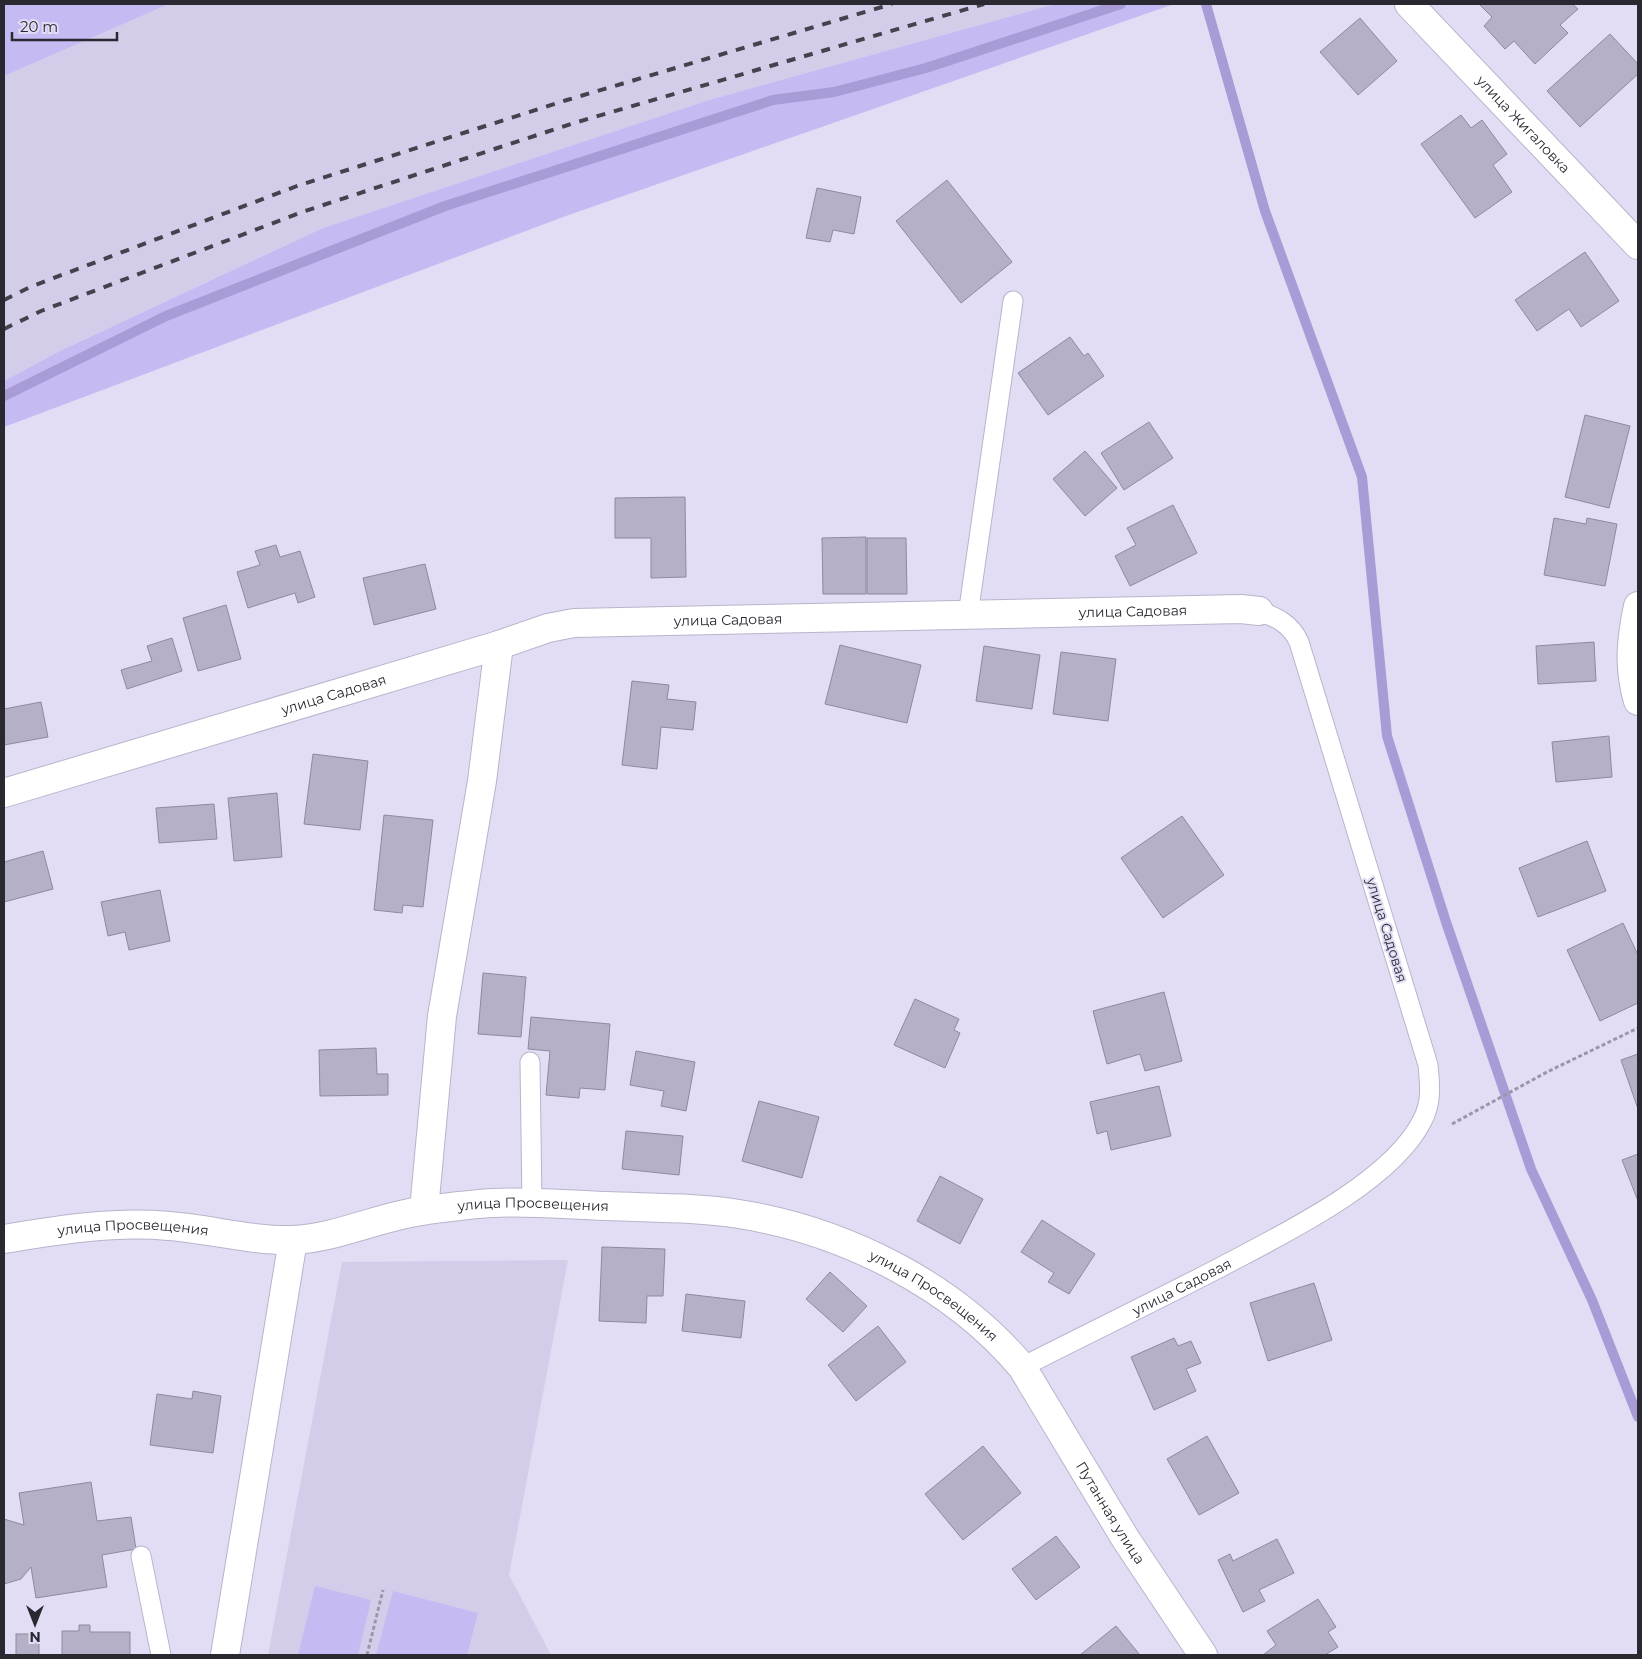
<svg xmlns="http://www.w3.org/2000/svg" width="1642" height="1659" font-family="Montserrat,sans-serif">
<style>
.built{fill:#d3cdea}
.green{fill:#c6baf3}
.lines{fill:none;stroke-linecap:round;stroke-linejoin:round}
.stream{stroke:#a89bd6;stroke-width:10}
.building{fill:#b5b0c7;stroke:#8d899e}
.lane-casing{stroke:#b8b4cb;stroke-width:21}
.street-casing{stroke:#b8b4cb;stroke-width:30}
.path{stroke:#9b97a9;stroke-width:3;stroke-dasharray:4 2.5;stroke-linecap:butt}
.lane{stroke:#fff;stroke-width:19}
.street{stroke:#fff;stroke-width:28}
.rail{stroke:#45424d;stroke-width:4;stroke-dasharray:9 9;stroke-linecap:butt}
.labels{text-anchor:middle;stroke-width:4;stroke-linejoin:round;paint-order:stroke}
.street-label{font-size:14px;fill:#2a2831;stroke:#e2ddf5}
</style>
<rect width="100%" height="100%" fill="#e2ddf5"/>
<g class="built">
<path d="M169 4H1055L709 100 323 228 60 351 4 381V76Z"/>
<path d="M568 1260 509 1575 551 1655H268L342 1262Z"/>
</g>
<g class="green">
<path d="M4 4H169L4 76Z"/>
<path d="M1055 4H1174L563 217 4 427V381L60 351 323 228 709 100Z"/>
<path d="M315 1586 371 1600 358 1655H298Z"/>
<path d="M393 1591 478 1613 467 1655H376Z"/>
</g>
<g class="lines">
<g class="stream">
<path d="M1206 4 1265 211 1362 477 1387 736 1446 922 1531 1169 1592 1300 1638 1417"/>
<path d="M4 396 166 316 445 206 773 100 834 92 926 68 1121 4"/>
</g>
</g>
<g class="building">
<path d="M1479 4H1572L1578 9 1560 25 1568 33 1535 64 1514 41 1505 49 1484 26 1492 17Z"/>
<path d="M1360 18 1397 61 1358 95 1320 52Z"/>
<path d="M1610 34 1638 64V74L1580 127 1547 91Z"/>
<path d="M1461 115 1471 128 1482 120 1507 154 1493 165 1512 192 1475 218 1421 144Z"/>
<path d="M947 180 1012 262 961 303 896 221Z"/>
<path d="M817 188 861 197 854 234 833 230 830 242 806 238Z"/>
<path d="M1585 252 1619 301 1581 327 1569 309 1537 331 1515 300Z"/>
<path d="M1070 337 1084 356 1088 353 1104 376 1048 415 1018 373Z"/>
<path d="M1585 415 1630 426 1609 508 1565 497Z"/>
<path d="M1149 422 1173 458 1124 490 1101 453Z"/>
<path d="M1085 451 1117 488 1085 516 1053 479Z"/>
<path d="M685 497 686 577 651 578V538H615V498Z"/>
<path d="M1173 505 1197 553 1130 586 1115 556 1136 545 1127 528Z"/>
<path d="M1554 518 1586 524 1587 518 1617 524 1605 586 1544 575Z"/>
<path d="M866 537V594H823L822 538Z"/>
<path d="M867 538H906L907 594H867Z"/>
<path d="M276 545 280 557 300 551 315 597 298 603 295 593 248 608 237 572 260 565 255 551Z"/>
<path d="M425 564 436 609 374 625 363 578Z"/>
<path d="M226 605 241 659 198 671 183 618Z"/>
<path d="M172 638 182 671 127 689 121 670 152 661 147 646Z"/>
<path d="M1594 642 1596 681 1538 684 1536 646Z"/>
<path d="M840 645 921 665 907 723 825 704Z"/>
<path d="M984 646 1040 655 1032 709 976 701Z"/>
<path d="M1061 652 1116 659 1108 721 1053 714Z"/>
<path d="M632 681 669 685 667 699 696 702 693 730 661 727 657 769 622 765Z"/>
<path d="M41 702 48 737 4 745V709Z"/>
<path d="M1609 736 1612 777 1556 782 1552 742Z"/>
<path d="M313 754 368 761 360 830 304 824Z"/>
<path d="M277 793 282 857 234 861 228 798Z"/>
<path d="M214 804 217 839 159 843 156 808Z"/>
<path d="M384 815 433 820 423 907 403 905 402 913 374 910Z"/>
<path d="M1182 816 1224 875 1163 918 1121 858Z"/>
<path d="M1587 841 1606 891 1538 917 1519 868Z"/>
<path d="M43 851 53 889 4 902V862Z"/>
<path d="M160 890 170 941 129 950 125 932 108 936 101 902Z"/>
<path d="M1623 923 1638 955V1003L1600 1021 1567 950Z"/>
<path d="M483 973 526 977 521 1037 478 1034Z"/>
<path d="M1164 992 1182 1061 1145 1071 1140 1054 1107 1064 1093 1011Z"/>
<path d="M915 999 959 1019 954 1030 960 1033 945 1068 894 1045Z"/>
<path d="M531 1017 610 1024 605 1090 580 1088 579 1098 546 1095 550 1051 528 1049Z"/>
<path d="M376 1048 377 1074H388V1095L320 1096 319 1050Z"/>
<path d="M636 1051 695 1062 686 1111 661 1106 664 1091 630 1085Z"/>
<path d="M1638 1054V1109L1621 1060Z"/>
<path d="M1159 1086 1171 1136 1111 1150 1107 1131 1097 1134 1090 1102Z"/>
<path d="M759 1101 819 1117 802 1178 742 1161Z"/>
<path d="M626 1131 683 1136 679 1175 622 1169Z"/>
<path d="M1638 1154V1201L1622 1160Z"/>
<path d="M940 1176 983 1199 960 1244 917 1221Z"/>
<path d="M1042 1220 1095 1254 1069 1294 1048 1282 1054 1273 1021 1252Z"/>
<path d="M602 1247 665 1249 663 1296H647L646 1323 599 1321Z"/>
<path d="M830 1272 867 1306 843 1332 806 1299Z"/>
<path d="M1314 1283 1332 1340 1268 1361 1250 1303Z"/>
<path d="M686 1294 745 1301 741 1338 682 1331Z"/>
<path d="M878 1326 906 1362 856 1401 828 1365Z"/>
<path d="M1174 1338 1178 1346 1191 1341 1201 1363 1186 1369 1196 1391 1154 1410 1131 1357Z"/>
<path d="M193 1391 221 1396 213 1453 150 1445 157 1394 192 1399Z"/>
<path d="M1207 1436 1239 1493 1199 1515 1167 1459Z"/>
<path d="M983 1446 1021 1493 963 1540 925 1494Z"/>
<path d="M91 1482 97 1521 131 1517 136 1549 102 1555 107 1587 36 1598 31 1567 21 1579 4 1584V1519L24 1525 19 1493Z"/>
<path d="M1056 1536 1080 1567 1036 1600 1012 1569Z"/>
<path d="M1277 1539 1294 1573 1259 1590 1265 1601 1243 1612 1218 1560 1230 1554 1233 1561Z"/>
<path d="M1318 1599 1336 1627 1328 1632 1338 1647 1325 1655H1263L1276 1645 1267 1631Z"/>
<path d="M79 1625H90V1632H130V1655H62V1631H79Z"/>
<path d="M1116 1626 1140 1655H1080Z"/>
<rect x="16" y="1634" width="23" height="21"/>
</g>
<g class="lines">
<defs>
<g id="lane">
<path d="M968 615 1013 301"/>
<path d="M530 1062 532 1204"/>
<path id="s1" d="M1022 1367C1087 1334 1153 1302 1219 1268 1279 1236 1391 1183 1422 1121 1432 1103 1430 1085 1428 1065L1299 642C1291 624 1276 617 1259 611"/>
<path d="M141 1556 161 1655"/>
</g>
<g id="street">
<path id="s2" d="M1409 4 1638 245"/>
<path d="M1638 606C1631 639 1628 668 1638 701"/>
<path id="s3" d="M4 793 499 645 548 628 574 623 1241 609 1259 611"/>
<path d="M424 1210 442 1016 482 781 499 645"/>
<path id="s4" d="M4 1239C58 1230 114 1221 169 1226 210 1229 251 1241 292 1240 339 1238 382 1215 428 1210 450 1207 471 1204 493 1203 530 1201 568 1205 605 1206 650 1208 695 1207 739 1214 845 1231 953 1285 1022 1367L1125 1538 1203 1655"/>
<path d="M225 1655 293 1240"/>
</g>
</defs>
<use href="#lane" class="lane-casing"/>
<use href="#street" class="street-casing"/>
<g class="path">
<path d="M1452 1124 1547 1072 1638 1028"/>
<path d="M367 1655 383 1590"/>
</g>
<use href="#lane" class="lane"/>
<use href="#street" class="street"/>
<g class="rail">
<path d="M4 300 30 287 297 186 567 100 892 4"/>
<path d="M4 329 41 311 305 211 574 123 984 4"/>
</g>
</g>
<g class="labels">
<g class="street-label">
<text dy="5" stroke="none"><textPath href="#s2" startOffset="166">улица Жигаловка</textPath></text>
<text dy="5" stroke="none"><textPath href="#s3" startOffset="1154">улица Садовая</textPath></text>
<text dy="5" stroke="none"><textPath href="#s3" startOffset="749">улица Садовая</textPath></text>
<text dy="5" stroke="none"><textPath href="#s3" startOffset="344">улица Садовая</textPath></text>
<text transform="translate(1387 930) rotate(73)" y="5">улица Садовая</text>
<text dy="5" stroke="none"><textPath href="#s4" startOffset="535">улица Просвещения</textPath></text>
<text dy="5" stroke="none"><textPath href="#s4" startOffset="130">улица Просвещения</textPath></text>
<text dy="5" stroke="none"><textPath href="#s1" startOffset="179">улица Садовая</textPath></text>
<text dy="5" stroke="none"><textPath href="#s4" startOffset="955">улица Просвещения</textPath></text>
<text dy="5" stroke="none"><textPath href="#s4" startOffset="1240">Путанная улица</textPath></text>
</g>
</g>
<rect width="1642" height="1659" fill="none" stroke="#2a2831" stroke-width="10"/>
<g transform="translate(35 1624) rotate(180)" stroke="#e2ddf5" stroke-width="4" paint-order="stroke">
<path d="M0-4L9 19L0 12L-9 19Z" fill="#2a2831"/>
<text y="-8" font-size="14" font-weight="bold" text-anchor="middle" fill="#2a2831">N</text>
</g>
<path d="M12 32v8h105v-8" fill="none" stroke="#2a2831" stroke-width="2.5"/>
<text x="20" y="32" font-size="15" fill="#2a2831" stroke="#e2ddf5" stroke-width="4" paint-order="stroke">20 m</text>
</svg>
